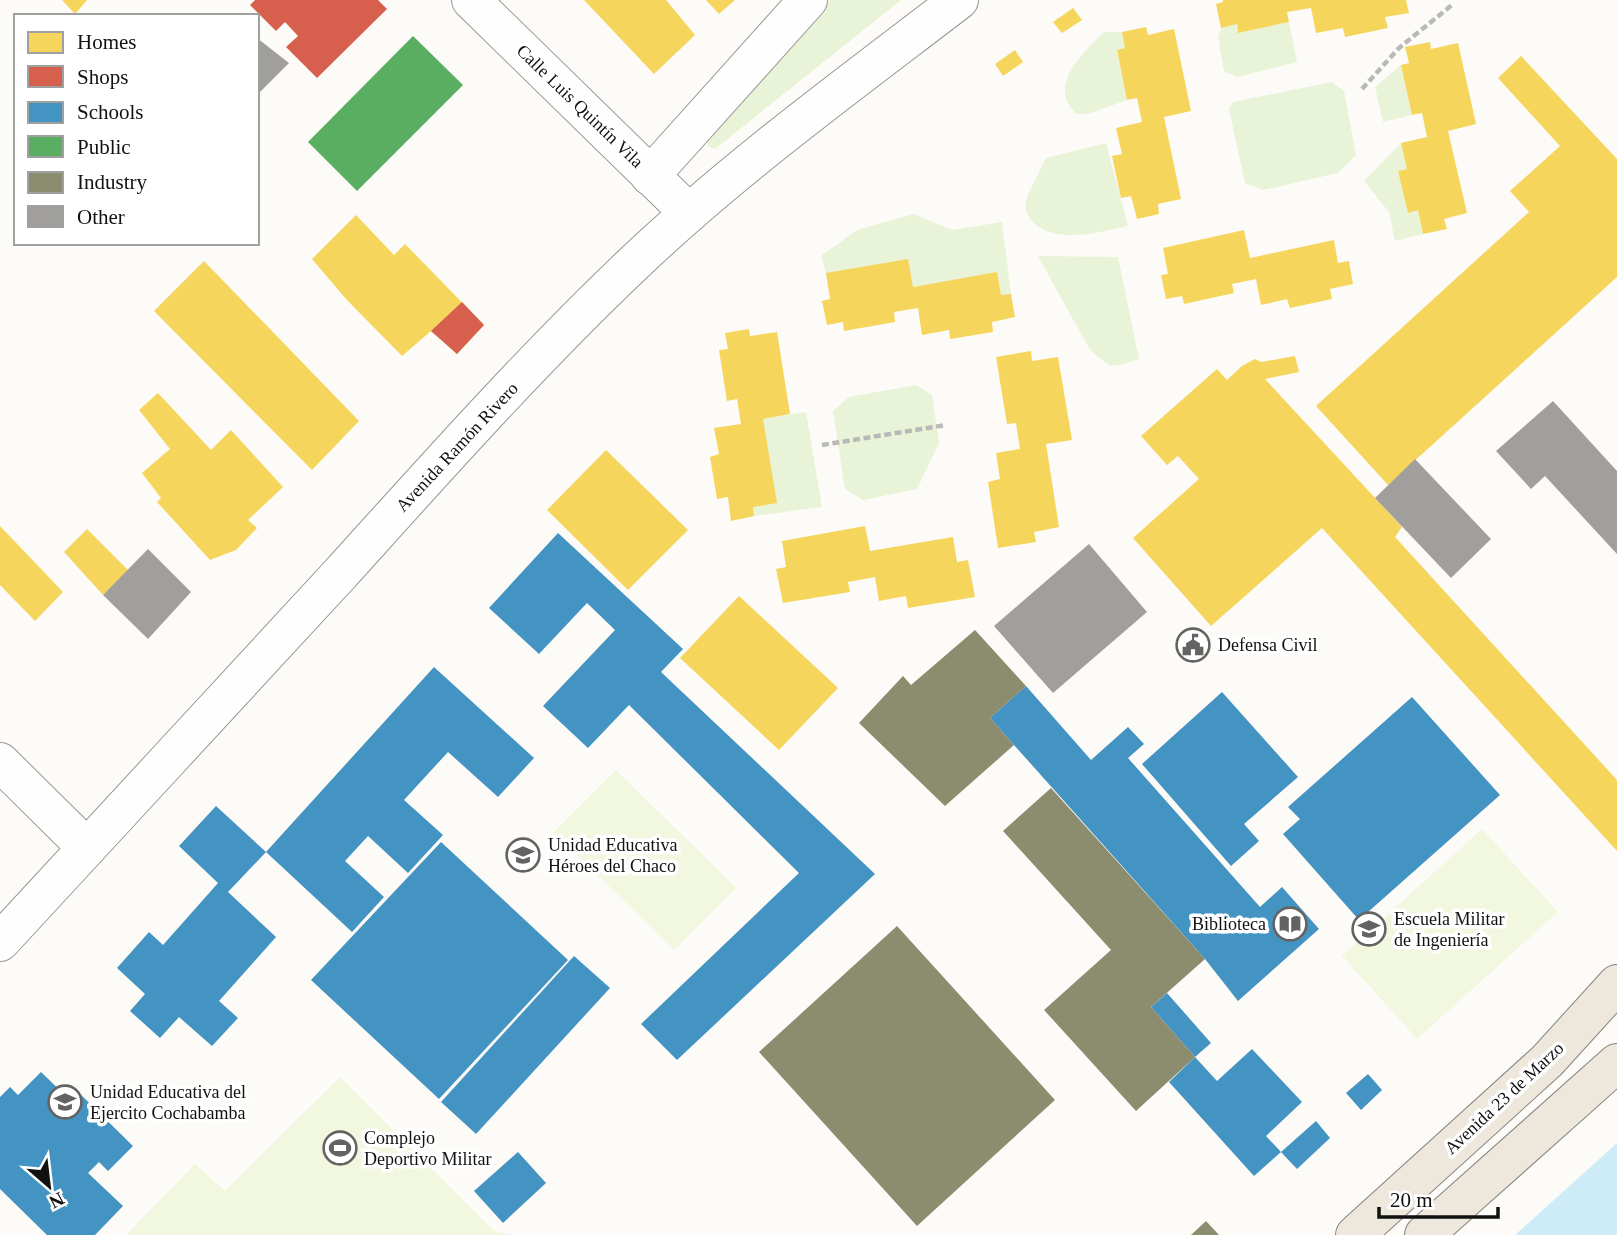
<svg xmlns="http://www.w3.org/2000/svg" width="1617" height="1235" font-family="Georgia,serif">
<style>
.green{fill:#e9f3d7}
.pitch{fill:#f2f7e0}
.water{fill:#cdecf8}
.homes{fill:#f6d55c}
.shops{fill:#d6604d}
.schools{fill:#4393c3}
.public{fill:#5aae61}
.industry{fill:#8c8c6e}
.building{fill:#a19f9c}
.lines{fill:none;stroke-linecap:round;stroke-linejoin:round}
.minor-casing{stroke:#979695;stroke-width:40}
.major-casing{stroke:#858482;stroke-width:40}
.path{stroke:#b9b9b8;stroke-width:4.5;stroke-dasharray:7 3.5;stroke-linecap:butt}
.minor{stroke:#fffefe;stroke-width:38}
.major{stroke:#eee7db;stroke-width:38}
.labels{text-anchor:middle;stroke-width:7;stroke-linejoin:round;paint-order:stroke}
.street-label{font-size:18px;fill:#111;stroke:#fff}
.poi-label{font-size:18px;fill:#111;stroke:#fff;text-anchor:start}
</style>
<rect width="100%" height="100%" fill="#fdfbf7"/>
<g class="green">
<path d="M830 0H901L715 149 708 146 706 138Z"/>
<path d="M1289 22 1297 62 1237 77 1224 71 1218 37 1221 28 1236 24 1239 33Z"/>
<path d="M1104 32H1122L1125 48 1117 50 1127 100 1088 114H1077C1046 86 1083 53 1104 32Z"/>
<path d="M1401 65 1412 115 1383 122 1375 87Z"/>
<path d="M1332 82 1344 91 1356 155 1338 173 1263 190 1245 183 1229 109 1233 102Z"/>
<path d="M1106 143 1128 226C1101 232 1058 244 1035 224 1031 221 1028 214 1025 210L1027 197 1046 158Z"/>
<path d="M1401 143 1407 169 1398 171 1408 212 1418 210 1423 234 1395 241 1389 212 1364 181Z"/>
<path d="M914 214 952 230 1002 222 1011 294 1001 295 997 273 913 287 826 273 821 256 857 230Z"/>
<path d="M1038 256 1118 257 1139 359 1124 364 1110 366 1090 350Z"/>
<path d="M916 385 932 395 939 443 917 489 863 500 845 489 833 411 849 397Z"/>
<path d="M806 412 822 507 754 516 753 507 763 419Z"/>
</g>
<g class="pitch">
<path d="M616 770 736 888 674 950 554 832Z"/>
<path d="M1482 829 1558 912 1417 1039 1342 956Z"/>
<path d="M340 1077 494 1231 510 1235H126L195 1164 225 1191Z"/>
</g>
<path class="water" d="M1617 1143V1235H1515Z"/>
<g class="homes">
<path d="M62 0H87L75 14Z"/>
<path d="M584 0H666L695 35 654 74Z"/>
<path d="M706 0H735L719 14Z"/>
<path d="M1223 0H1406L1409 13 1385 17 1388 28 1345 37 1343 28 1316 33 1311 8 1287 12 1289 22 1238 33 1237 24 1221 28 1216 4 1223 2Z"/>
<path d="M1073 8 1082 20 1062 33 1053 22Z"/>
<path d="M1146 27 1148 35 1174 29 1191 111 1164 117 1181 199 1158 204 1159 214 1137 219 1131 196 1121 198 1112 156 1122 154 1116 128 1142 122 1137 98 1127 100 1117 50 1125 48 1122 32Z"/>
<path d="M1430 42 1431 49 1458 43 1476 124 1448 131 1467 213 1444 219 1447 229 1423 234 1418 210 1408 213 1398 171 1407 169 1401 143 1427 137 1422 113 1412 115 1401 65 1409 63 1405 47Z"/>
<path d="M1015 50 1023 62 1003 76 995 64Z"/>
<path d="M1521 56 1617 159V277L1388 485 1316 406 1529 212 1510 191 1560 146 1498 78Z"/>
<path d="M356 215 394 255 405 244 484 325 457 354 431 331 402 356 346 299 312 259Z"/>
<path d="M1244 230 1250 258 1334 240 1338 263 1349 261 1353 284 1330 289 1332 299 1290 308 1287 299 1261 305 1256 279 1232 284 1234 293 1184 304 1182 296 1166 299 1161 275 1168 274 1163 248Z"/>
<path d="M908 259 913 287 997 272 1001 295 1011 294 1015 317 992 322 993 332 950 339 949 330 922 335 918 308 894 312 895 322 844 331 843 322 827 325 822 301 830 299 826 273Z"/>
<path d="M204 261 359 421 312 470 154 311Z"/>
<path d="M749 329 750 336 777 332 790 414 763 419 777 503 753 507 754 516 731 521 728 497 717 499 710 457 719 454 714 428 741 424 737 399 727 401 719 350 728 349 725 333Z"/>
<path d="M1031 351 1032 361 1058 357 1072 440 1046 444 1059 527 1034 532 1036 542 998 548 988 482 1000 479 996 453 1020 449 1016 423 1007 424 996 357Z"/>
<path d="M1295 356 1299 372 1265 379 1402 527 1395 537 1617 780V851L1322 528 1211 626 1133 538 1199 479 1178 456 1167 465 1141 436 1217 369 1227 380 1242 366 1255 359 1261 362Z"/>
<path d="M158 393 211 450 231 430 283 487 248 520 257 528 236 550 210 560 157 502 161 498 142 473 170 449 139 410Z"/>
<path d="M606 450 688 530 628 590 547 510Z"/>
<path d="M0 526 63 592 35 621 0 585Z"/>
<path d="M865 526 870 551 953 537 957 562 968 560 975 597 908 608 906 596 879 601 875 577 848 582 850 592 783 603 776 569 786 567 782 541Z"/>
<path d="M87 529 128 570 103 595 64 552Z"/>
<path d="M739 596 838 688 779 750 680 658Z"/>
</g>
<g class="shops">
<path d="M255 0H378L387 9 317 78 286 47 298 36 285 22 276 31 250 5Z"/>
<path d="M462 302 484 325 457 354 431 331Z"/>
</g>
<g class="schools">
<path d="M558 533 683 649 661 672 875 874 677 1060 641 1024 799 873 629 705 588 748 543 706 615 630 587 603 539 654 489 608Z"/>
<path d="M434 667 534 758 498 797 448 752 404 800 443 835 408 873 368 836 345 861 384 897 352 932 266 852Z"/>
<path d="M1026 686 1091 760 1128 727 1144 744 1128 758 1260 907 1282 887 1319 929 1238 1001 1205 959 990 718Z"/>
<path d="M1222 692 1298 777 1244 824 1259 841 1231 866 1142 764Z"/>
<path d="M1412 697 1500 795 1359 920 1283 834 1300 819 1288 807Z"/>
<path d="M216 806 266 852 228 892 276 937 219 1001 238 1018 212 1046 179 1017 160 1038 130 1011 145 994 117 968 149 932 163 945 218 883 179 846Z"/>
<path d="M441 842 568 960 439 1099 311 980Z"/>
<path d="M574 956 610 988 476 1134 441 1102Z"/>
<path d="M1167 993 1211 1043 1195 1057 1217 1081 1252 1049 1302 1102 1266 1136 1281 1152 1254 1176 1169 1082 1195 1057 1151 1007Z"/>
<path d="M41 1072 68 1098 76 1090 133 1146 108 1171 99 1162 88 1173 123 1206 95 1235H47L0 1189V1097L10 1087 18 1095Z"/>
<path d="M1368 1074 1382 1090 1361 1110 1346 1093Z"/>
<path d="M1316 1121 1330 1138 1297 1169 1281 1152Z"/>
<path d="M518 1152 546 1183 503 1223 474 1191Z"/>
</g>
<path class="public" d="M413 36 463 85 357 191 308 142Z"/>
<g class="industry">
<path d="M975 630 1026 686 990 718 1014 745 945 806 859 723 903 676 911 685Z"/>
<path d="M1051 788 1205 959 1151 1007 1195 1057 1136 1111 1044 1010 1111 950 1003 831Z"/>
<path d="M897 926 1055 1100 917 1226 759 1052Z"/>
<path d="M1206 1221 1219 1235H1191Z"/>
</g>
<g class="building">
<path d="M257 38 289 63 257 95Z"/>
<path d="M1553 401 1617 471V554L1545 476 1531 489 1496 451Z"/>
<path d="M1415 459 1491 539 1451 578 1375 498Z"/>
<path d="M1089 544 1147 612 1053 693 994 626Z"/>
<path d="M148 549 191 592 148 639 103 595Z"/>
</g>
<g class="lines">
<defs>
<g id="minor">
<path d="M471 0 689 213"/>
<path d="M650 176 808 0"/>
<path d="M0 762 87 848"/>
<path d="M0 942C113 819 227 697 340 574 435 469 530 362 633 264 734 168 848 85 959 0"/>
</g>
<g id="major">
<path d="M1355 1235 1547 1061 1617 984"/>
<path d="M1424 1235 1617 1063"/>
</g>
</defs>
<use href="#minor" class="minor-casing"/>
<use href="#major" class="major-casing"/>
<g class="path">
<path d="M1362 89 1399 48 1452 5"/>
<path d="M822 445 946 425"/>
</g>
<use href="#minor" class="minor"/>
<use href="#major" class="major"/>
</g>
<defs>
<symbol id="civic-ring" viewBox="-11 -11 22 22"><circle r="9.5" fill="#fff" stroke="#646362" stroke-width="1.5"/><path d="M-.6-6.5H3V-4.5H.6V-3L4-1V1h2V6H-6V1h2V-1L-.6-3ZM-1.2 2.5V6h2.4V2.5Z" fill="#646362"/></symbol>
<symbol id="school-ring" viewBox="-11 -11 22 22"><circle r="9.5" fill="#fff" stroke="#646362" stroke-width="1.5"/><path d="M0-5L7-2L0 1L-7-2ZM-4 1L0 2.5L4 1V4Q0 6-4 4Z" fill="#646362"/></symbol>
<symbol id="library-ring" viewBox="-11 -11 22 22"><circle r="9.5" fill="#fff" stroke="#646362" stroke-width="1.5"/><path d="M-6-4Q-3-5.5-.7-3.5V5Q-3 3-6 4ZM6-4Q3-5.5 .7-3.5V5Q3 3 6 4Z" fill="#646362"/></symbol>
<symbol id="university-ring" viewBox="-11 -11 22 22"><circle r="9.5" fill="#fff" stroke="#646362" stroke-width="1.5"/><path d="M0-5L7-2L0 1L-7-2ZM-4 1L0 2.5L4 1V4Q0 6-4 4Z" fill="#646362"/></symbol>
<symbol id="stadium-ring" viewBox="-11 -11 22 22"><circle r="9.5" fill="#fff" stroke="#646362" stroke-width="1.5"/><path d="M0-5a6.5 5 0 1 0 0 10a6.5 5 0 1 0 0-10ZM-3.5-1.8h7v3.6h-7Z" fill="#646362"/></symbol>
</defs>
<g fill-rule="evenodd">
<use href="#civic-ring" x="1174" y="626" width="38" height="38"/>
<use href="#school-ring" x="504" y="836" width="38" height="38"/>
<use href="#library-ring" x="1271" y="905" width="38" height="38"/>
<use href="#university-ring" x="1350" y="910" width="38" height="38"/>
<use href="#school-ring" x="46" y="1083" width="38" height="38"/>
<use href="#stadium-ring" x="321" y="1129" width="38" height="38"/>
</g>
<g class="labels">
<g class="street-label">
<text transform="translate(580 106) rotate(44)" y="6">Calle Luis Quintín Vila</text>
<text transform="translate(457 447) rotate(-47)" y="6">Avenida Ramón Rivero</text>
<text transform="translate(1504 1098) rotate(-43)" y="6">Avenida 23 de Marzo</text>
</g>
<g class="poi-label">
<text x="1218" y="651">Defensa Civil</text>
<text x="548" y="851">Unidad Educativa<tspan x="548" dy="21">Héroes del Chaco</tspan></text>
<text x="1394" y="925">Escuela Militar<tspan x="1394" dy="21">de Ingeniería</tspan></text>
<text x="1266" y="930" text-anchor="end">Biblioteca</text>
<text x="90" y="1098">Unidad Educativa del<tspan x="90" dy="21">Ejercito Cochabamba</tspan></text>
<text x="364" y="1144">Complejo<tspan x="364" dy="21">Deportivo Militar</tspan></text>
</g>
</g>
<rect x="14" y="14" width="245" height="231" fill="#ffffff" stroke="#a0a0a0" stroke-width="2"/>
<rect x="28" y="32" width="35" height="21" fill="#f6d55c" stroke="#a0a0a0" stroke-width="2"/>
<text x="77" y="49" font-size="21" fill="#111111">Homes</text>
<rect x="28" y="66" width="35" height="21" fill="#d6604d" stroke="#a0a0a0" stroke-width="2"/>
<text x="77" y="84" font-size="21" fill="#111111">Shops</text>
<rect x="28" y="102" width="35" height="21" fill="#4393c3" stroke="#a0a0a0" stroke-width="2"/>
<text x="77" y="119" font-size="21" fill="#111111">Schools</text>
<rect x="28" y="136" width="35" height="21" fill="#5aae61" stroke="#a0a0a0" stroke-width="2"/>
<text x="77" y="154" font-size="21" fill="#111111">Public</text>
<rect x="28" y="172" width="35" height="21" fill="#8c8c6e" stroke="#a0a0a0" stroke-width="2"/>
<text x="77" y="189" font-size="21" fill="#111111">Industry</text>
<rect x="28" y="206" width="35" height="21" fill="#a19f9c" stroke="#a0a0a0" stroke-width="2"/>
<text x="77" y="224" font-size="21" fill="#111111">Other</text>
<g transform="translate(49 1186) rotate(152)" stroke="#ffffff" stroke-width="5" paint-order="stroke">
<path d="M0-5L12 26L0 18L-12 26Z" fill="#111111"/>
<text y="-10" font-size="19" font-weight="bold" text-anchor="middle" fill="#111111">N</text>
</g>
<path d="M1379 1207v10h119v-10" fill="none" stroke="#111111" stroke-width="3.5"/>
<text x="1390" y="1207" font-size="21" fill="#111111" stroke="#ffffff" stroke-width="5" paint-order="stroke">20 m</text>
</svg>
